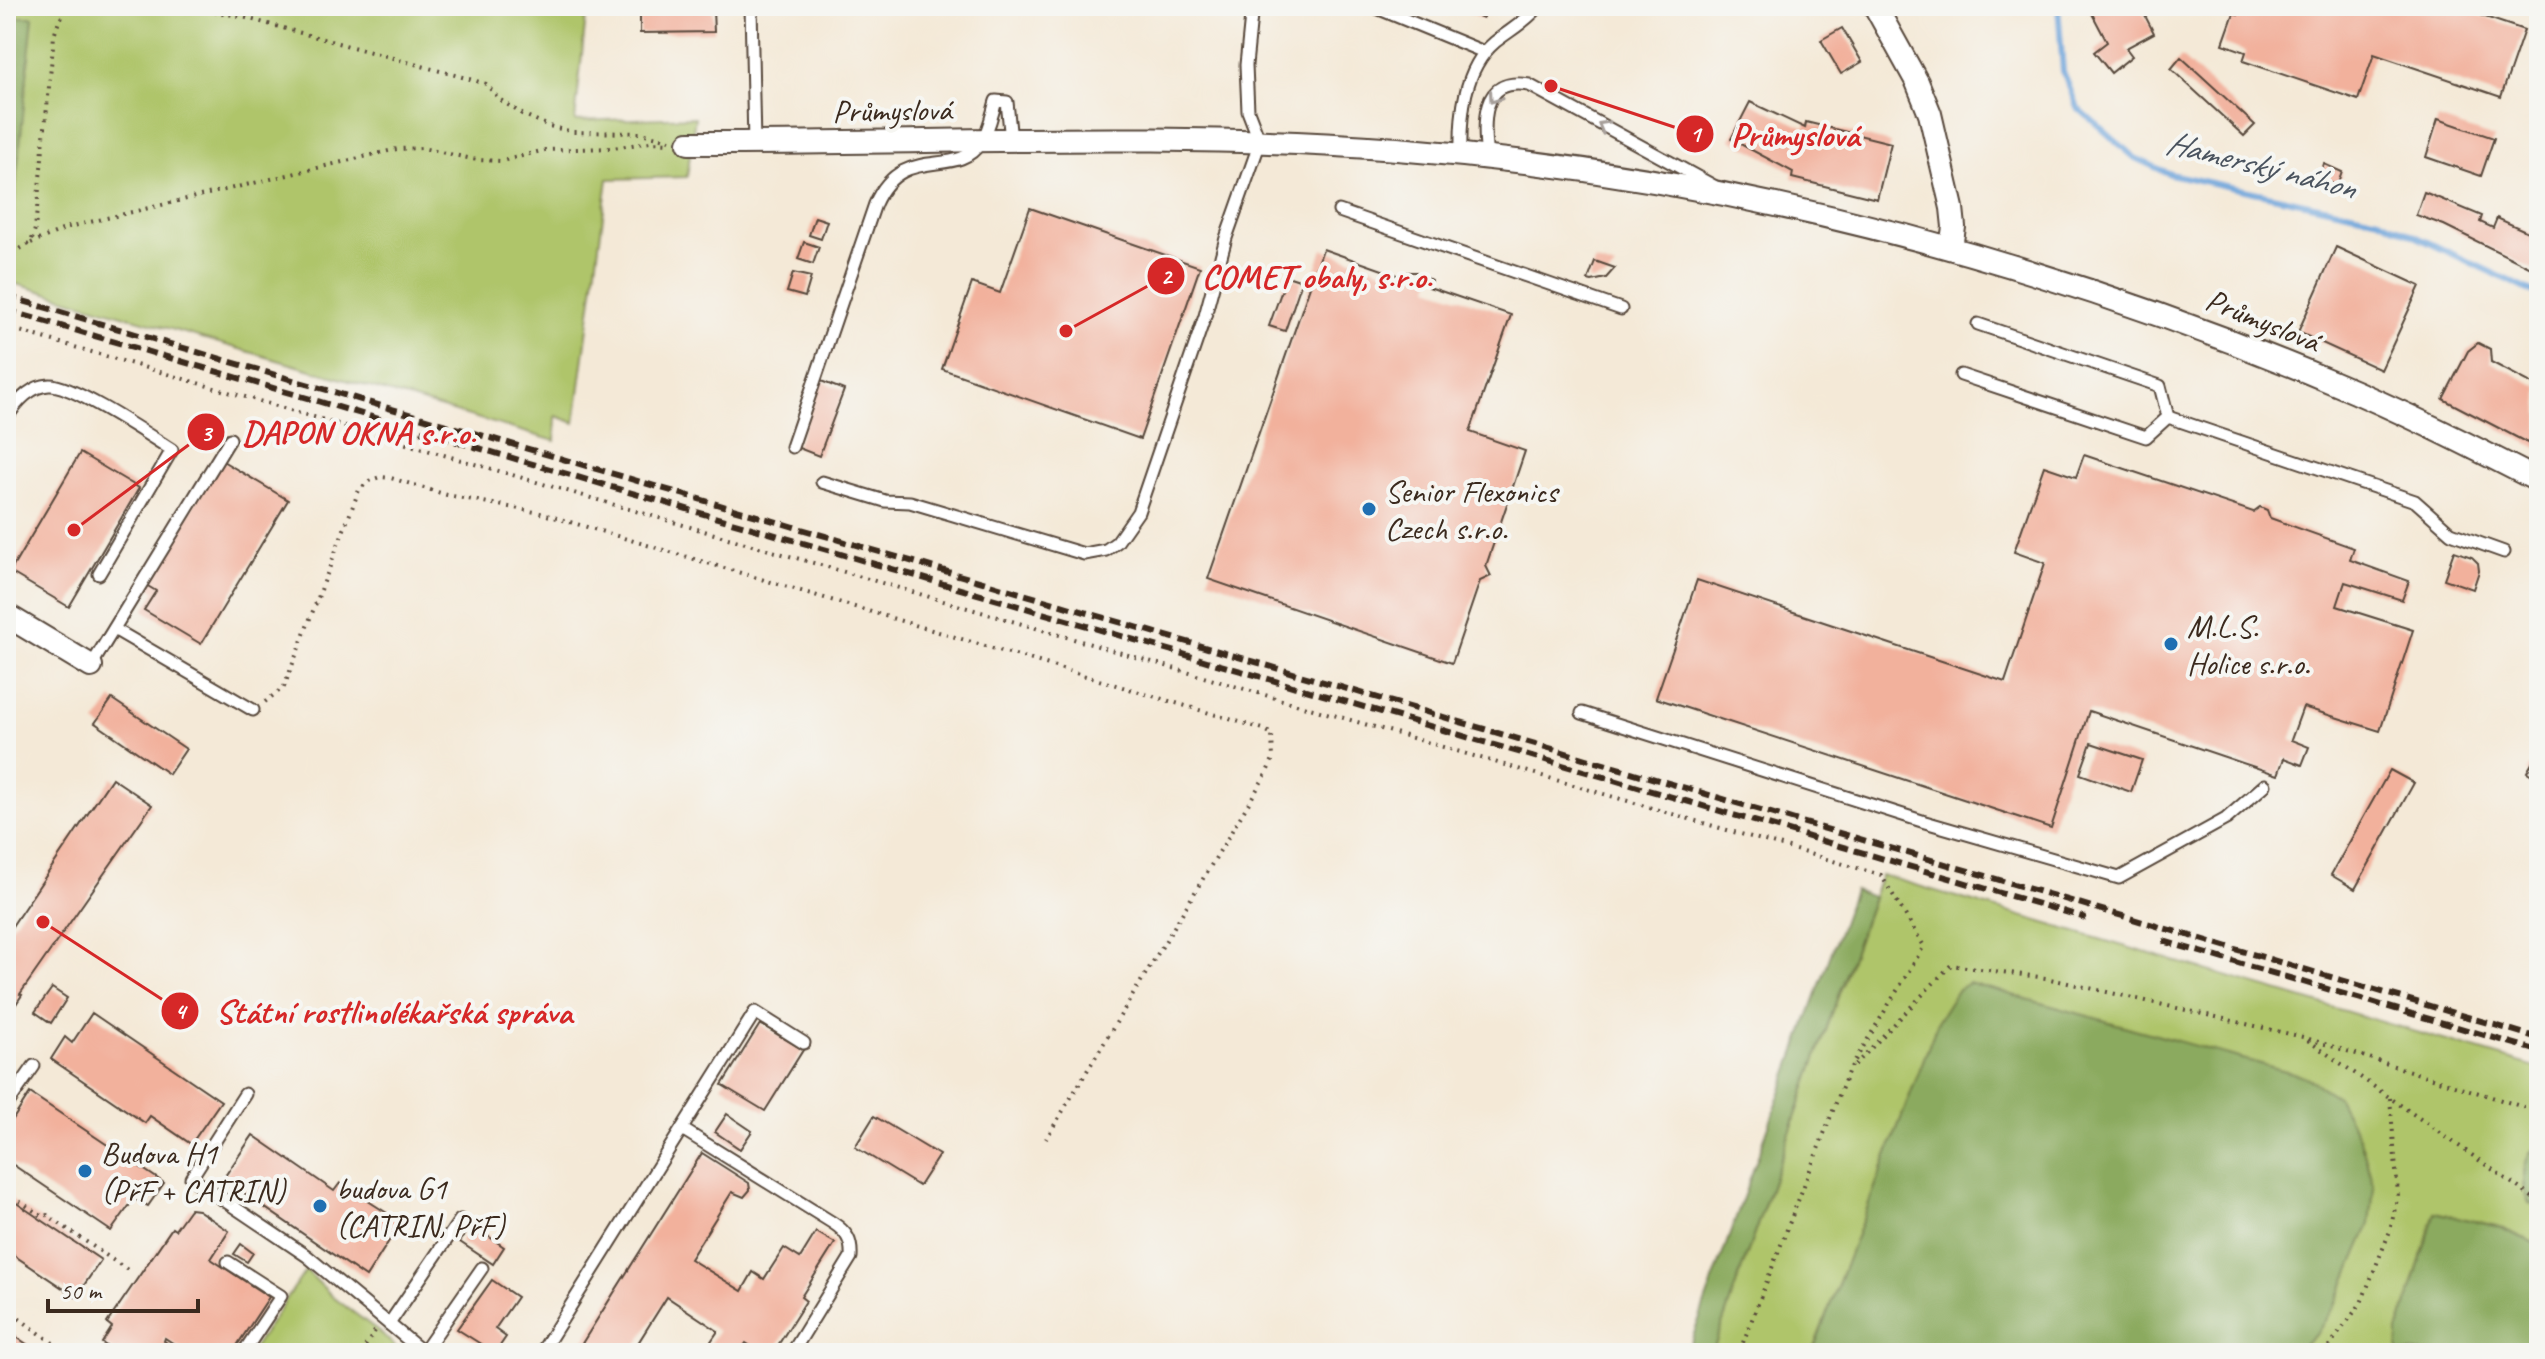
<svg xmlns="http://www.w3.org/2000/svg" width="2545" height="1359" font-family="Caveat,sans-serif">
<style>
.green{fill:#afc56a;stroke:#757844;stroke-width:2}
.forest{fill:#8baa5e;stroke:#636a3e;stroke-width:2}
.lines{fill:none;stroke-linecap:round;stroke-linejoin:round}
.stream{stroke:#6aa2d9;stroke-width:6}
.building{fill:#f2b19c}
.lane-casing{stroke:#57473a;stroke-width:15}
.street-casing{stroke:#57473a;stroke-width:26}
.path{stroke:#57473a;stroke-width:4;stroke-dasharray:2 6;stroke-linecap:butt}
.lane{stroke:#fff;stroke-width:11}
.street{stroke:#fff;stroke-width:22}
.rail{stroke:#3b2a1e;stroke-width:6;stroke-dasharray:12 6;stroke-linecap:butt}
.oneway{stroke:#a79f9a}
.poi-dot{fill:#1f6fb2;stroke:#f6f6f2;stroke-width:3}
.labels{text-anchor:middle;stroke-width:8;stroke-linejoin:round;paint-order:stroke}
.street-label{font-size:32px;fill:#3b2a1e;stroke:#f6f6f2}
.poi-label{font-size:32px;fill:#3b2a1e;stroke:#f6f6f2;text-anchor:start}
.water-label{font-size:34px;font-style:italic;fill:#4b545f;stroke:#f6f6f2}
.leader{fill:none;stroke:#d62828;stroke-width:3}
.callout-dot{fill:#d62828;stroke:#f6f6f2;stroke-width:3}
.mark-label{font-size:24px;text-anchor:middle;font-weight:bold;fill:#fff}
.callout-label{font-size:34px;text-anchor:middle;font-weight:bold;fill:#d62828;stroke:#f6f6f2;stroke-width:8;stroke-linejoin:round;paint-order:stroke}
</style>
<rect width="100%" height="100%" fill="#f6f6f2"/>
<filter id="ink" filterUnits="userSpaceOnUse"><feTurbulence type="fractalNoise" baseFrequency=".0125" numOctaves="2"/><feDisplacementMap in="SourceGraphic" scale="16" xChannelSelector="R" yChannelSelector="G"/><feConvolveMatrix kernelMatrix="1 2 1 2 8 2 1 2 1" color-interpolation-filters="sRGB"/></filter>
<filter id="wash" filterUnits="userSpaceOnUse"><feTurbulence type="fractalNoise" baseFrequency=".006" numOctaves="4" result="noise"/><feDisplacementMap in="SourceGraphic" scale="32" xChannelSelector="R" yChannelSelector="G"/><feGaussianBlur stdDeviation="1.8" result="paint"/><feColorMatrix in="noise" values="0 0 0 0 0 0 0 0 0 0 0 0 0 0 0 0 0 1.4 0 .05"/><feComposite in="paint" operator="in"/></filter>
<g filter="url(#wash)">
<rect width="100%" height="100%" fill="#f4e9d7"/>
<g class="green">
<path d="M6 6H587L575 121 695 117 687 177 608 179 575 423 556 416 555 441 6 281Z"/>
<path d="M1881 875 2539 1068V1145C2520 1157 2522 1185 2529 1203L2539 1207V1245L2496 1226 2435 1212 2398 1332V1353H2295L2317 1333 1939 1019 1812 1353H1712Z"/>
<path d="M306 1270 333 1297 381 1333 402 1353H250Z"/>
</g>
<g class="forest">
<path d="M6 17H33L11 234 6 236Z"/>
<path d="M1854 890 1873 897 1712 1353H1687Z"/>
<path d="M1969 983 2304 1076 2338 1098 2360 1139 2374 1187 2370 1224 2337 1301 2317 1333 2295 1353H1812L1939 1019 1958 989Z"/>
<path d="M2539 1145V1207L2529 1203C2522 1185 2520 1157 2539 1145Z"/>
<path d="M2435 1212 2496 1226 2539 1245V1353H2398V1332Z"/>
</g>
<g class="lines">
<path class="stream" d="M2058 6 2063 71 2077 107 2135 158 2170 174 2379 219 2539 295"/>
</g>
<g id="blocks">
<g class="building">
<path d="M1452 6H1488L1483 18Z"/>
<path d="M2088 6H2140L2154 33 2126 48 2132 56 2111 73 2094 52 2107 42Z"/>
<path d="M2261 6H2479L2476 14 2524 30 2501 97 2374 54 2358 100 2243 61 2246 52 2223 44 2234 13 2238 14 2240 9 2258 15Z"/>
<path d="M713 10 714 32 640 33V11Z"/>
<path d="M1842 28 1862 62 1841 74 1821 40Z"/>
<path d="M2181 57 2255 125 2244 136 2171 69Z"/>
<path d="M1750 102 1805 128 1806 122 1891 143 1877 199 1792 178 1793 172 1731 139Z"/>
<path d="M2438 119 2494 138 2481 176 2426 157Z"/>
<path d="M2324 164 2342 172 2337 186 2318 178Z"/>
<path d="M2424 192 2482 216 2480 222 2493 228 2497 218 2539 237V272L2444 225 2416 215Z"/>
<path d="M1030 208 1200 267 1140 439 942 369 972 283 1000 293Z"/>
<path d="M815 217 827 221 821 239 809 235Z"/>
<path d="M804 242 819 247 813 264 798 259Z"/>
<path d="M2336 247 2420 286 2381 370 2298 332Z"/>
<path d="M1323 249 1405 278 1407 272H1416L1431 280 1429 287 1511 315 1470 432 1525 451 1486 566 1491 576 1480 581 1452 663 1208 579Z"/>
<path d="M1595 261 1615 268 1606 278 1592 281 1588 280Z"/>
<path d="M793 273 811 277 805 297 787 292Z"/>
<path d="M1287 276 1302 281 1285 331 1269 326Z"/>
<path d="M2478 343 2490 349 2491 362 2539 387V449L2443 399 2468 351Z"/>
<path d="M821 381 844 390 819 456 796 447Z"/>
<path d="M80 453 139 488 69 607 10 572Z"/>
<path d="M2084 455 2253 512 2260 507 2267 510 2270 518 2354 548 2350 560 2409 581 2402 600 2345 582 2337 606 2413 630 2380 731 2303 707 2291 740 2309 747 2302 765 2284 758 2278 775 2089 711 2051 828 1656 698 1697 580 2005 682 2045 563 2014 552 2044 466 2076 477Z"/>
<path d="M221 460 288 500 201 644 144 610 156 591 146 585Z"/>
<path d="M2454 551 2472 557 2478 563 2479 571 2473 589 2444 579Z"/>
<path d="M112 699 186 749 169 774 95 723Z"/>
<path d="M2091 743 2142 760 2131 792 2080 774Z"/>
<path d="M2539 751V779L2527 772Z"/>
<path d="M2390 770 2414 783 2355 889 2331 875Z"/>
<path d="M112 778 152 805 20 994 22 995 12 1010 6 1006V935Z"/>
<path d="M52 988 67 998 51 1023 35 1012Z"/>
<path d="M92 1013 221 1101 191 1144 150 1116 145 1123 51 1059 65 1037 72 1043Z"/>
<path d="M760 1024 803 1050 765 1111 722 1085Z"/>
<path d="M30 1093 164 1183 148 1206 134 1199 111 1231 6 1160V1130Z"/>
<path d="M727 1114 752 1131 740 1149 715 1132Z"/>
<path d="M874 1116 939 1155 919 1186 855 1147Z"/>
<path d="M253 1135 334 1191 340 1183 401 1222 366 1277 223 1179Z"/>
<path d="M702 1153 749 1183 750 1190 744 1197 732 1192 690 1259 742 1291 753 1272 764 1279 784 1248 800 1258 816 1232 835 1243 801 1297 806 1301 773 1353H762L746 1343 742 1349 749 1353H703L718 1331 667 1297 633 1351 636 1353H576Z"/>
<path d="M6 1196 101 1260 76 1297 6 1250Z"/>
<path d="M190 1209 198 1210 229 1231 211 1259 269 1297 232 1353H188L165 1338 164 1341 183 1353H117L102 1343 112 1327 107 1323 172 1228 175 1230Z"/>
<path d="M472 1225 504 1247 493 1264 460 1242Z"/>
<path d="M241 1244 253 1253 247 1262 234 1254Z"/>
<path d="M492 1280 517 1297 495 1329 506 1337 495 1353 457 1329Z"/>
<path d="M6 1330 40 1353H6Z"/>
</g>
</g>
</g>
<g filter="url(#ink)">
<use href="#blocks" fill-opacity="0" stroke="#57473a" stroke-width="2"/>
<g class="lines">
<defs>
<g id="lane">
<path d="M751 6 754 144"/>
<path d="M1372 6 1484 52"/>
<path d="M1461 155C1460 117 1463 69 1495 42 1510 30 1526 22 1539 6"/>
<path d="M1487 157C1483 124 1480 76 1529 85L1714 186"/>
<path d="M1339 211 1621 309"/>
<path d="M1978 324 2160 386 2168 417"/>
<path d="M1961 375 2146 437 2168 417 2415 501 2451 533 2504 552"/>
<path d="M6 419C15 404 30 386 49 385 71 383 150 436 172 450L99 574"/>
<path d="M792 447 875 204C903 141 956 181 981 142 989 131 992 114 996 101L1007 102 1011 140"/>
<path d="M822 482 885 501 910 502 1084 554 1106 550 1117 542 1138 512 1205 316 1226 238 1260 142 1248 111 1246 65 1252 6"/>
<path d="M114 629 253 710"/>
<path d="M91 666 230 439"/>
<path d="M1582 713 1925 822 2119 878 2226 819 2265 785"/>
<path d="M245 1094 191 1178 307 1256 424 1353"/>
<path d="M6 1106 34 1066"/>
<path d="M682 1129 833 1223C847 1232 852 1241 851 1257L792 1353"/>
<path d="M228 1262 281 1296 243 1353"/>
<path d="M389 1324 460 1220"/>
<path d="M423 1353 482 1268"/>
<path d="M541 1353 755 1012 804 1043"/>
</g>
<g id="street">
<path d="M1875 6 1917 82 1930 114 1952 208 1954 227 1951 248"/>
<path d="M689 143C925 144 1161 131 1397 149 1720 174 2034 257 2332 382 2402 411 2471 446 2539 481"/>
<path d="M6 615 91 666"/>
</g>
</defs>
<use href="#lane" class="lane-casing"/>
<use href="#street" class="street-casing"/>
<g class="path">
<path d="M142 6 197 9 239 16 473 80 486 84 499 99 522 114 549 126 573 132 641 133 670 140"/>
<path d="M31 243 69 227 397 149 422 148 477 160 502 161 545 150 613 148 650 142 670 143"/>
<path d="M6 256 31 243 35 229 54 36 59 21 69 6"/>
<path d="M6 327 1881 875 1924 946 1848 1072 1739 1353"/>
<path d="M265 702 284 687 359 490 369 481 380 477 391 478 447 495 540 513 1263 729 1272 734 1273 759 1265 776 1046 1139"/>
<path d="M2309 1039 2539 1112"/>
<path d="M1855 1065 1951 965 2046 978 2303 1037 2539 1202"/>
<path d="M6 1192 43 1217 47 1215 129 1271"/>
<path d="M6 1309 67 1353"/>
<path d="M361 1353 375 1331"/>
<path d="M2324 1353 2361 1303 2390 1231 2398 1194 2390 1098"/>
</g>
<use href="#lane" class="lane"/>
<use href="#street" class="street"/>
<g class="rail">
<path d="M6 296 2539 1038"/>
<path d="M6 310 2086 918"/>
<path d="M2163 941 2539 1051"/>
</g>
</g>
<defs><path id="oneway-chevron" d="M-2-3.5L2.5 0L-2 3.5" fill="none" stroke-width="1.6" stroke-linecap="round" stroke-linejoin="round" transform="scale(2)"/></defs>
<g class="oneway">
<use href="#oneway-chevron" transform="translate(1494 98) rotate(125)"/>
<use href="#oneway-chevron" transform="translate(1603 126) rotate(-151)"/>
</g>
</g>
<g class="poi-dot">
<circle cx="1369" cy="509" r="8"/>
<circle cx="2171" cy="644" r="8"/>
<circle cx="85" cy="1171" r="8"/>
<circle cx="320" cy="1206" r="8"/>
</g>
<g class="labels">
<g class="street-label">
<text transform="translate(892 110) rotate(-1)" y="11">Průmyslová</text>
<text transform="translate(2263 320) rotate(22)" y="11">Průmyslová</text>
</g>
<g class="poi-label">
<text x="1385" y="502">Senior Flexonics<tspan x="1385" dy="37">Czech s.r.o.</tspan></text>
<text x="2187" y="637">M.L.S.<tspan x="2187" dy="37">Holice s.r.o.</tspan></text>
<text x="101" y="1164">Budova H1<tspan x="101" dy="37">(PřF + CATRIN)</tspan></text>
<text x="336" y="1199">budova G1<tspan x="336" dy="37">(CATRIN, PřF)</tspan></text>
</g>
<g class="water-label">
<text transform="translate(2261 164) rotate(14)" y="12">Hamerský náhon</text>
</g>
</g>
<path class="leader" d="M1551 86L1695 134M1066 331L1166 276M74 530L206 432M43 922L180 1011"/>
<g class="callout-dot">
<circle cx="1551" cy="86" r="8"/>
<circle cx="1066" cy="331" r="8"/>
<circle cx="74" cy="530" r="8"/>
<circle cx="43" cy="922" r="8"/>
<circle cx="1695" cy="134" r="20"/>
<circle cx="1166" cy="276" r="20"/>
<circle cx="206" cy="432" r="20"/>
<circle cx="180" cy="1011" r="20"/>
</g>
<g class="mark-label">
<text x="1695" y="142">1</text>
<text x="1166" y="284">2</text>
<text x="206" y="441">3</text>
<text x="180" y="1019">4</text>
</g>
<g class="callout-label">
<text x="1795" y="146">Průmyslová</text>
<text x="1317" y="288">COMET obaly, s.r.o.</text>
<text x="359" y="444">DAPON OKNA s.r.o.</text>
<text x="394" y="1023">Státní rostlinolékařská správa</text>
</g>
<rect width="2545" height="1359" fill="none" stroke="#f6f6f2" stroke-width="32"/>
<path d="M48 1299v12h150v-12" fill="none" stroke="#3b2a1e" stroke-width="4"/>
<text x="60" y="1299" font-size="24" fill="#3b2a1e" stroke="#f6f6f2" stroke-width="6" paint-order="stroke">50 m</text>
</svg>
